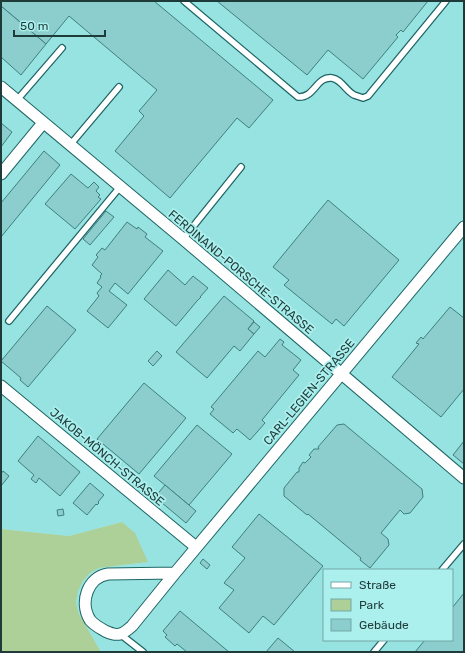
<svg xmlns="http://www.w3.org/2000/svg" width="465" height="653" font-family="Rubik,sans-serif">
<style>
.built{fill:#96e3e1;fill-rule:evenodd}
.green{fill:#acd098}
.building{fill:#8bcecd;stroke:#3e807f}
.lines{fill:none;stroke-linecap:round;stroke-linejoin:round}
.service-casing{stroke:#1f6565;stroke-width:8}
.minor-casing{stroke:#1f6565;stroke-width:13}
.service{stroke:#fff;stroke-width:5.5}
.minor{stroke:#fff;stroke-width:11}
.labels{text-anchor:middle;stroke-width:3.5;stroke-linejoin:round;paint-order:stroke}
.street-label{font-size:12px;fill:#1e3a39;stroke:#acf0ee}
</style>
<rect width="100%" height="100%" fill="#acf0ee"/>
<path class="built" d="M1 1H464V652H101L79 614 76 603 77 591 83 581 90 573 99 568 148 562 122 522 69 536 1 529ZM324 570H452V640H324Z"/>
<path class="green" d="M122 522 135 533 148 562 99 568 90 573 83 581 78 591 76 603 79 614 101 652H1V529L69 536Z"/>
<g class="building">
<path d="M1 1H154L273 100 249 128 237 118 170 198 115 151 144 116 139 111 157 90 69 16 46 44 1 6Z"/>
<path d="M217 1H428L403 32 401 30 396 35 398 37 363 79 328 50 307 75Z"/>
<path d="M1 6 46 44 21 75 1 57Z"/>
<path d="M1 123 12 132 1 147Z"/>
<path d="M44 151 60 165 1 237V203Z"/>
<path d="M71 174 88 188 94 182 99 187 96 191 100 195 98 197 101 199 75 229 45 204Z"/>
<path d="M328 200 399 260 344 326 336 319 332 324 284 285 289 280 273 267Z"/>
<path d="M106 211 114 217 90 245 83 239Z"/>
<path d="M127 222 137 229 138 227 147 234 145 237 163 251 128 294 115 283 109 291 127 305 108 328 87 311 99 296 97 293 102 287 97 283 101 277 100 276 102 274 92 265 98 257 96 255 102 248 105 250Z"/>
<path d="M168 270 185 285 193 276 208 288 200 297H201L197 301 176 326 144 299Z"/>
<path d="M224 296 254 321 248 329 254 334 240 351 234 346 207 378 176 352Z"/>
<path d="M47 306 76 330 28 387 20 380 21 378 1 361Z"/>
<path d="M450 307 464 318V389L441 417 392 377 419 344 416 343 421 337 423 339Z"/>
<path d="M254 322 260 327 254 334 248 329Z"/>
<path d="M280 339 284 342 282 345 301 360 293 370 299 375 262 420 265 423 250 440 237 429 233 433 210 414 214 409 211 407 258 351 265 357Z"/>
<path d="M157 351 162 356 153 366 148 361Z"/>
<path d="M144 383 186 418 139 474 97 439Z"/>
<path d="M344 424 422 489 423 497 410 513 404 514 400 510 381 533 388 539 389 545 370 568 360 560 361 558 308 514 307 515 284 496V488L297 472H299V468L303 462 305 463 311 457 309 455 314 449H319L318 447 337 425Z"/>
<path d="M197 425 232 454 189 505 154 476Z"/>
<path d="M38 436 80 472 60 496 39 478 36 483 31 479 34 475 18 461Z"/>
<path d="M464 441V464L453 455Z"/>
<path d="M3 471 9 476 1 486V474Z"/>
<path d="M90 483 104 495 98 502 99 503 97 505 96 504 87 515 73 503Z"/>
<path d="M165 485 196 511 186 523 155 497Z"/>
<path d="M63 509 64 515 58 516 57 510Z"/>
<path d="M259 514 323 566 274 625 263 616 249 633 219 608 234 590 224 583 245 558 232 547Z"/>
<path d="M203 559 210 565 207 569 200 563Z"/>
<path d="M464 593V652H415L425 640H452V608Z"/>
<path d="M180 611 229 652H187L177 644 175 646 165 637 167 635 163 631Z"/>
<path d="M278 638 295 652H266Z"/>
</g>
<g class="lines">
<defs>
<g id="service">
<path d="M184 1 298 97C315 98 316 76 332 78 341 79 346 91 354 95 357 96 360 97 363 98L368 96 446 1"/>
<path d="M17 100 62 48"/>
<path d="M70 145 119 87"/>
<path d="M183 239 241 167"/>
<path d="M9 321 120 187"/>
<path d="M442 570 464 544"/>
<path d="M120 634 143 652"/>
<path d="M374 652 384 640"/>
</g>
<g id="minor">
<path d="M1 87 183 239 464 478"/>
<path d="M1 174 43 123"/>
<path d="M1 386 196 547"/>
<path d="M175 573 108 574C88 577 79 602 90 620 94 625 100 628 105 631 118 637 122 635 132 626L175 573 464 227"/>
</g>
</defs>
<use href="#service" class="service-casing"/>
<use href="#minor" class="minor-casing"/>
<use href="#service" class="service"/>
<use href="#minor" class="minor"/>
</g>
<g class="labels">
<g class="street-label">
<text transform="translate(241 272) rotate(40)" y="4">FERDINAND-PORSCHE-STRASSE</text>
<text transform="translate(309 392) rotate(-50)" y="4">CARL-LEGIEN-STRASSE</text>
<text transform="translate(107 457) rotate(40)" y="4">JAKOB-MÖNCH-STRASSE</text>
</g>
</g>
<rect width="465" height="653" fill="none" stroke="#1e3a39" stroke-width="4"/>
<rect x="323" y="569" width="130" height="72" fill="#acf0ee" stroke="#73a7a6"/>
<rect x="331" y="582" width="20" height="6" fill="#ffffff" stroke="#73a7a6"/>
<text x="359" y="589" font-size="12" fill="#1e3a39">Straße</text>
<rect x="331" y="599" width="20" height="12" fill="#acd098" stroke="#73a7a6"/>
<text x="359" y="609" font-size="12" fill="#1e3a39">Park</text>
<rect x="331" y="619" width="20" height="12" fill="#8bcecd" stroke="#73a7a6"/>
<text x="359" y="629" font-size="12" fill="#1e3a39">Gebäude</text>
<path d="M14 30v6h91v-6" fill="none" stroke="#1e3a39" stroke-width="2"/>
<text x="20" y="30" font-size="12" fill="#1e3a39" stroke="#acf0ee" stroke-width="3" paint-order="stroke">50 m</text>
</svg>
